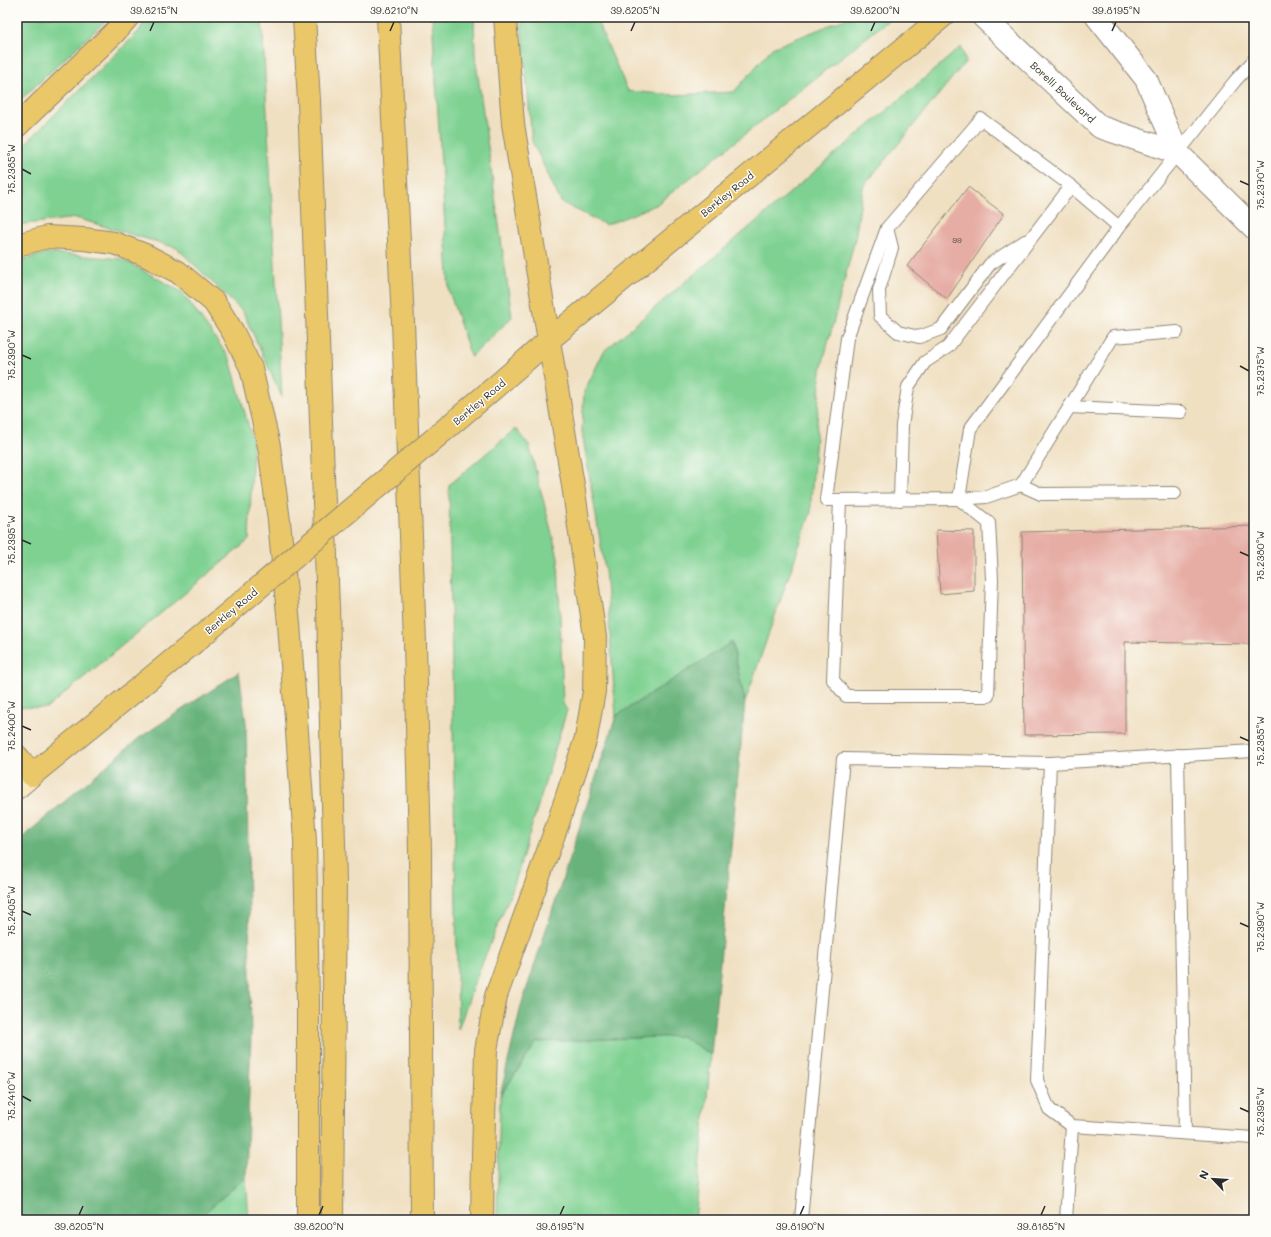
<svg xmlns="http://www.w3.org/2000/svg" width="1271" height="1237" font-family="Mali,sans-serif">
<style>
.green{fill:#7fd192;stroke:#557e5e}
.forest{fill:#67b37c;stroke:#496f54}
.building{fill:#e6ada5}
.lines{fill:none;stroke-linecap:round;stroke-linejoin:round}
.lane-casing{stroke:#8e8676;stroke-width:14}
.street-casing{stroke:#8e8676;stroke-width:24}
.secondary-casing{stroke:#8e8676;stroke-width:24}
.primary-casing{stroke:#8e8676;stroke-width:24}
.highway-casing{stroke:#8e8676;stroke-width:24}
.lane{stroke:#fff;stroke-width:12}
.street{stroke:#fff;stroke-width:22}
.secondary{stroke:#f7e9c3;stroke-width:22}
.primary{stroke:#eac769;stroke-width:22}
.highway{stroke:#eac769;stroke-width:22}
.primary-bridge-casing{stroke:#8e8676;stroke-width:24;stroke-linecap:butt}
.primary-bridge{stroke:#eac769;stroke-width:22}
.ticks{fill:none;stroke:#2b2b2b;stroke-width:1.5}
.labels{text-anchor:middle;stroke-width:3;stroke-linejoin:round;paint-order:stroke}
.number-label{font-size:8px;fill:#5a4c4a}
.street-label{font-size:10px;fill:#2b2b2b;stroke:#fdfcf7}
.neatline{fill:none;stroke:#2b2b2b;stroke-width:1.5}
.ticks-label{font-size:10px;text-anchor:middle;fill:#2b2b2b}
</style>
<rect width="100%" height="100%" fill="#fdfcf7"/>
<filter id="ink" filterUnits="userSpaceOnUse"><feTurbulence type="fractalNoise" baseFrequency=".025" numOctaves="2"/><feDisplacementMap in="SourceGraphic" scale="8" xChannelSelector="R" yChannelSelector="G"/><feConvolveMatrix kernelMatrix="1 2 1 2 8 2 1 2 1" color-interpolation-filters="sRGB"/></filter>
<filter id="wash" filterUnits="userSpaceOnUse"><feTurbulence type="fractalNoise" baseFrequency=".012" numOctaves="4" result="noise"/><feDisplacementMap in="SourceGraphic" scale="16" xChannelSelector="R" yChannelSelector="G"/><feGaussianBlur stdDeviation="0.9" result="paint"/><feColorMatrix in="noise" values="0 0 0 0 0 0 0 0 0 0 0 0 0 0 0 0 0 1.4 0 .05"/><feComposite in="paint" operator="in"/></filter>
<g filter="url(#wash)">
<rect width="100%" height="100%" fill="#f0e0c2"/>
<g class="green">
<path d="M17 17H110L17 103Z"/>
<path d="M147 17H262L282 397 243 312 177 248 76 218 17 225V152L139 31Z"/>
<path d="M432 17H474L475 55 512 317 471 357 449 291Z"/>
<path d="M521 17H595L628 91 674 95 734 92 772 48 850 17 891 18 656 205 606 225 561 202 532 141Z"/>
<path d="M961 47 966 61 863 187 855 239 821 370 811 500V512L745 702 732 642 616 716 605 570 582 432 584 392 604 351Z"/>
<path d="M48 253 122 259 182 292 230 359 253 442 249 540 47 708 17 707V261Z"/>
<path d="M516 428 529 445 558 557 563 704 567 710 513 888 475 981 458 1030 449 485Z"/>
<path d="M682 1036 711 1055 695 1220H497L500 1096 537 1042Z"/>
<path d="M246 1177 249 1220H196Z"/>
</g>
<g class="forest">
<path d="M732 642 745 702 711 1055 682 1036 537 1042 500 1096 521 1006 616 716Z"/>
<path d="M239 672 246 723 251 1036 246 1177 196 1220H17V842L139 738Z"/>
</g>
<g id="blocks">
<g class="building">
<path d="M968 187 1004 214 947 299 907 266Z"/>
<path d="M1254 526V644L1125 642V734L1024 735 1022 532Z"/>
<path d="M936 530 974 531V591L940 594Z"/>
</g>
</g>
</g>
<g filter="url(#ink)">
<use href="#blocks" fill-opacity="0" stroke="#8e8676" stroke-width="1"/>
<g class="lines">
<defs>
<g id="lane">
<path d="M1250 17 1254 22"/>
<path d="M1119 227 970 429 959 499 826 500 847 338 887 228 981 119 1071 186 1119 227 1235 81 1254 60"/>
<path d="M887 228 892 248 879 290 880 316 898 332 919 337 941 329 990 264 1025 241"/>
<path d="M1069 407 1181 412"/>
<path d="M1021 485 1041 494 1175 493"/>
<path d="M959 499 986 497 1021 485 1113 337 1177 332"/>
<path d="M840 500 833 680 846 696H988L992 579 989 523 959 499"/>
<path d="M900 500 902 425 908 387 925 362 948 347 1071 186"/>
<path d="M1254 751 1050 763 1037 1080 1049 1109 1072 1126 1254 1138"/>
<path d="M1178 755 1185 1133"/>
<path d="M801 1220 843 759 1050 763"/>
<path d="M1066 1220 1072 1126"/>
</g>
<g id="street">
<path d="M983 17 1100 127 1178 153"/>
<path d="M1097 17 1146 79 1178 153 1254 228"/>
</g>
<path id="secondary" d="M17 788 32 775"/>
<g id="primary">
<path d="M494 388 549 340 942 17"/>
<path d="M32 775 191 645"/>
</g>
<g id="highway">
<path d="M304 17 309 101 328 608 335 883 332 1220"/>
<path d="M388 17 403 322 415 643 420 850 422 1220"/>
<path d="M17 126 114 33 128 17"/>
<path d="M17 245 47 237 84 239 114 243 145 255 178 272 214 302 233 332 251 368 269 446 279 521 289 624 305 840 308 1002V1220"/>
<path d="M17 756 32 775"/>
<path d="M482 1220 483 1155 486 1050 496 996 557 826 586 738 594 691 595 637 573 485 513 124 505 17"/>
</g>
</defs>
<use href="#lane" class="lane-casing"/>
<use href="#street" class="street-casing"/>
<use href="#secondary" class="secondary-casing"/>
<use href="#primary" class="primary-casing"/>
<use href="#highway" class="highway-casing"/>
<use href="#lane" class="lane"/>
<use href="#street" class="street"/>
<use href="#secondary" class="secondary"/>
<use href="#primary" class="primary"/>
<use href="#highway" class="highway"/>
<defs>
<path id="primary-bridge" d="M191 645 494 388"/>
</defs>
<use href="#primary-bridge" class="primary-bridge-casing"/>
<use href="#primary-bridge" class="primary-bridge"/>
</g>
</g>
<path class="ticks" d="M150 31 154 22M390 31 394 22M631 31 635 22M871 31 875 22M1112 31 1116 22M22 169 31 174M1240 181 1249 185M22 355 31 359M1240 366 1249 371M22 540 31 544M1240 552 1249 556M22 726 31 730M1240 737 1249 741M22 911 31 915M1240 923 1249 927M22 1096 31 1101M1240 1108 1249 1112M79 1215 83 1206M319 1215 323 1206M560 1215 564 1206M800 1215 804 1206M1041 1215 1045 1206"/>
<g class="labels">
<g class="number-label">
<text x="957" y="243">99</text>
</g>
<g class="street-label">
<text transform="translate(1063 92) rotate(43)" y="4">Borelli Boulevard</text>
<text transform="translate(727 194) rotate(-39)" y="4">Berkley Road</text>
<text transform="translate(479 402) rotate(-40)" y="4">Berkley Road</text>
<text transform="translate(231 611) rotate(-40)" y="4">Berkley Road</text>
</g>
</g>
<rect width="1271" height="1237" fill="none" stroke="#fdfcf7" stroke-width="44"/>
<g transform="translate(1213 1179) rotate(295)" stroke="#fdfcf7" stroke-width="3" paint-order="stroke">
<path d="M0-3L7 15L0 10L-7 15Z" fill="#2b2b2b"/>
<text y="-6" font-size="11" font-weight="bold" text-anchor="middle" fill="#2b2b2b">N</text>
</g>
<rect x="22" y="22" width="1227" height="1193" class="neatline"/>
<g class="ticks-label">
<text x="154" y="14">39.8215°N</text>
<text x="394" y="14">39.8210°N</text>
<text x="635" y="14">39.8205°N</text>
<text x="875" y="14">39.8200°N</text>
<text x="1116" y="14">39.8195°N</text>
<text transform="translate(11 169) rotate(-90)" y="4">75.2385°W</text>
<text transform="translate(1260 185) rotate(-90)" y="4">75.2370°W</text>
<text transform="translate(11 355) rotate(-90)" y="4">75.2390°W</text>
<text transform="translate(1260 371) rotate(-90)" y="4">75.2375°W</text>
<text transform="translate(11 540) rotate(-90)" y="4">75.2395°W</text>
<text transform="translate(1260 556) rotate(-90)" y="4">75.2380°W</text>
<text transform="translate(11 726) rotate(-90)" y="4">75.2400°W</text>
<text transform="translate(1260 741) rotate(-90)" y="4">75.2385°W</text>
<text transform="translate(11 911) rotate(-90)" y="4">75.2405°W</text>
<text transform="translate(1260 927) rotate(-90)" y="4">75.2390°W</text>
<text transform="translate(11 1096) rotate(-90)" y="4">75.2410°W</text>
<text transform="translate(1260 1112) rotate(-90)" y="4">75.2395°W</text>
<text x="79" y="1230">39.8205°N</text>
<text x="319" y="1230">39.8200°N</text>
<text x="560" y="1230">39.8195°N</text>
<text x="800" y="1230">39.8190°N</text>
<text x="1041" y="1230">39.8185°N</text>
</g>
</svg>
